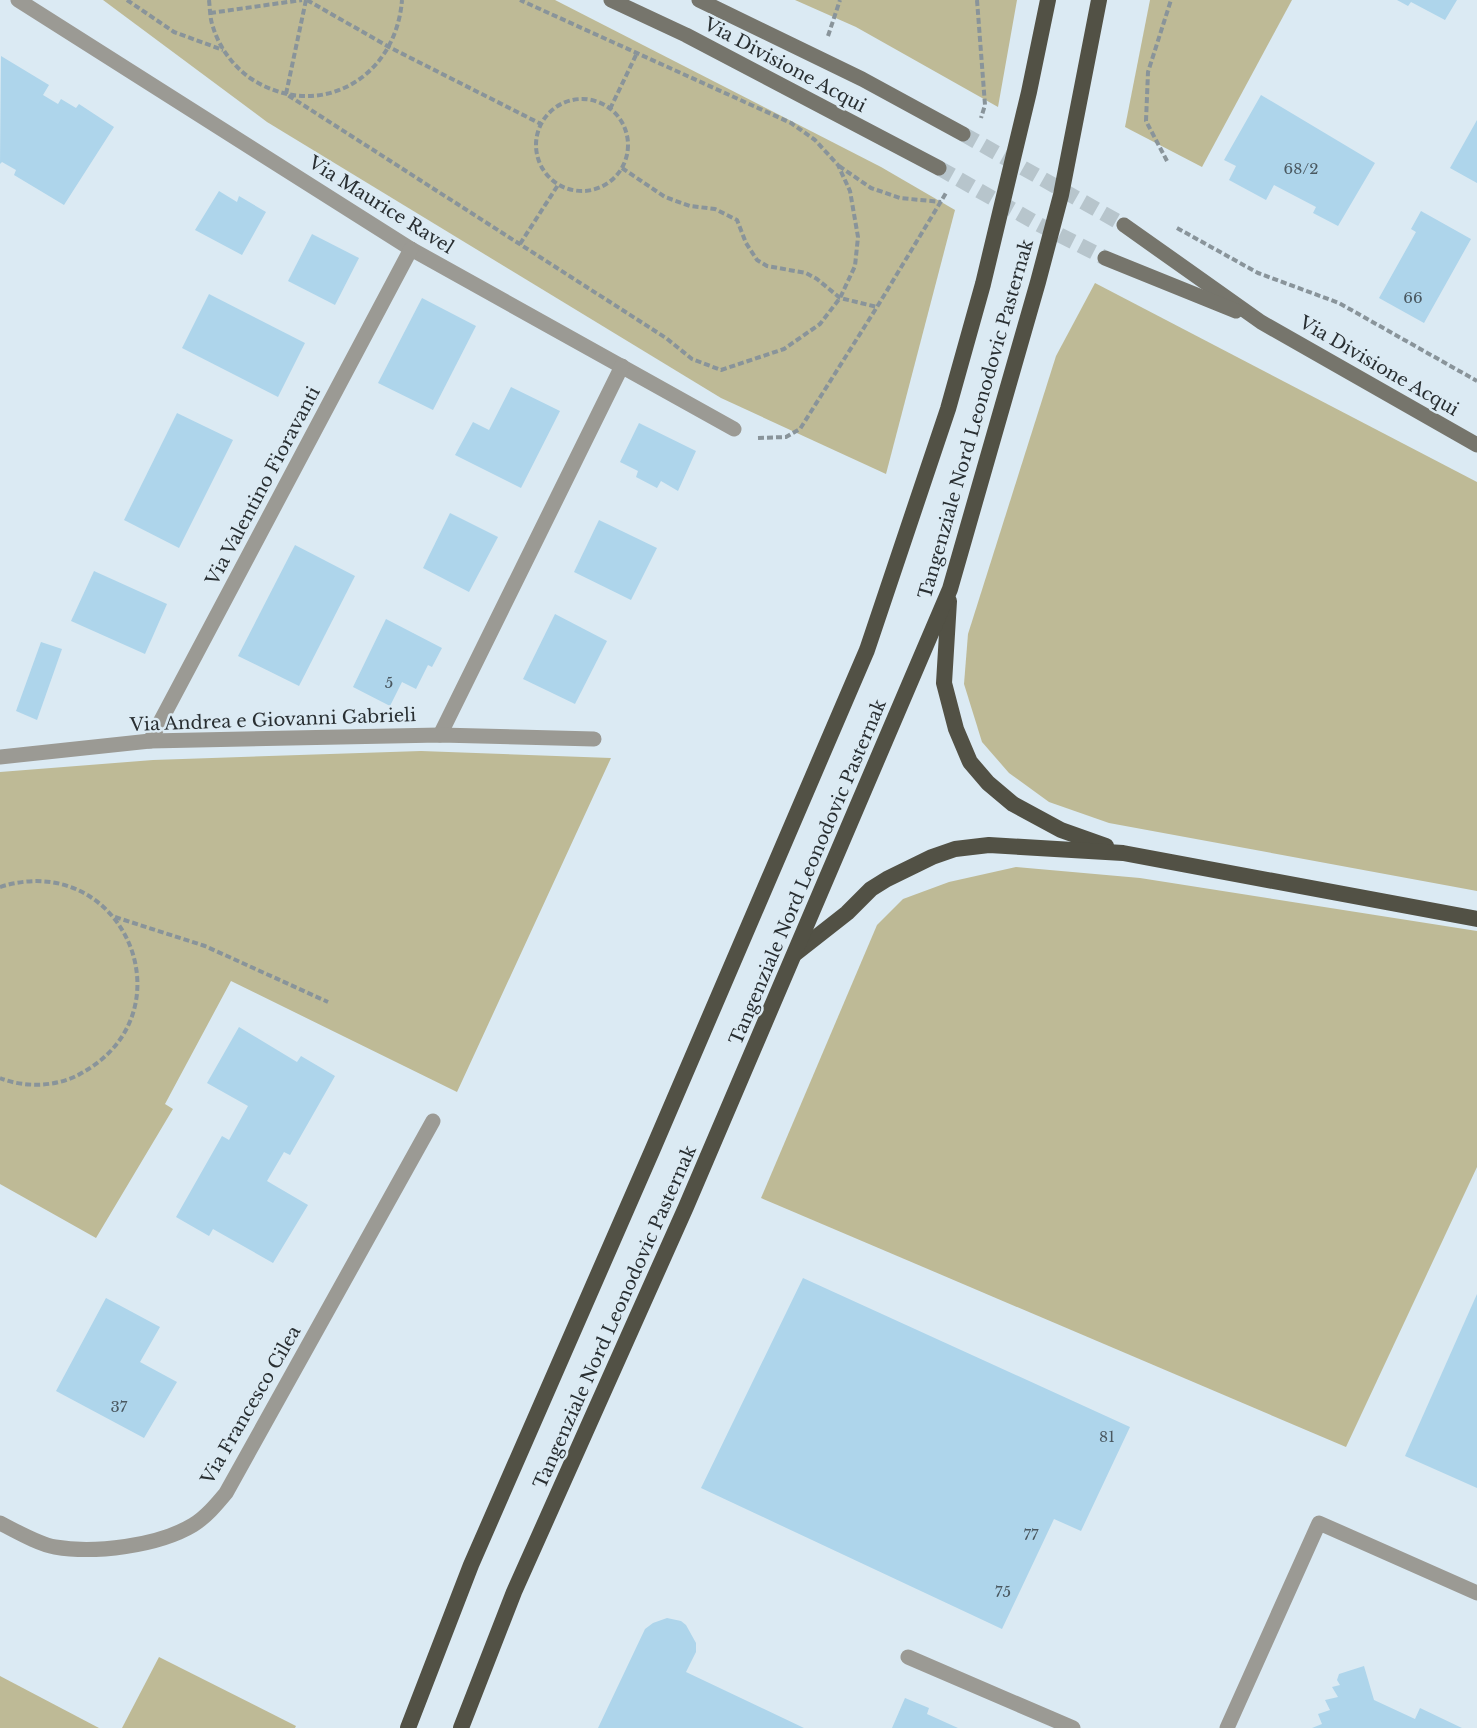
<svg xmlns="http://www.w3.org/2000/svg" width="1477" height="1728" font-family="'Libre Baskerville',serif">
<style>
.green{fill:#beba96}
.building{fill:#aed5eb}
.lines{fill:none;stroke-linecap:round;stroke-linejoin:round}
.secondary-tunnel{stroke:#b7c5cc;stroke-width:15;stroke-dasharray:15 8;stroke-linecap:butt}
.path{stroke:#89949a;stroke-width:4;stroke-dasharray:6 3;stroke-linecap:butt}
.minor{stroke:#9b9a94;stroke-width:15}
.secondary{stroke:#76756c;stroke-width:15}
.trunk{stroke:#525145;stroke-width:16}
.labels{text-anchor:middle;stroke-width:5;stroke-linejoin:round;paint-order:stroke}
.number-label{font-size:15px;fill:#4a5860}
.street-label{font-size:18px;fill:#292f32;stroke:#dbeaf3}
</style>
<rect width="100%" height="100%" fill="#dbeaf3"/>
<g class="green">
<path d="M103 0H555L881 167 955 210 886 474 721 398 267 122Z"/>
<path d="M795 0H1017L998 107 856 27Z"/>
<path d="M1150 0H1292L1202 167 1125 127Z"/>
<path d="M1095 283 1477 482V891L1109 823 1049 802 1009 773 982 742 964 684 968 634 1056 356Z"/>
<path d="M421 751 611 758 457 1092 231 981 165 1104 173 1109 96 1238 0 1184V772L153 760Z"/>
<path d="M1016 867 1140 878 1477 931V1167L1346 1447 761 1198 877 925 903 899 949 882Z"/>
<path d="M159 1657 296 1726 295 1728H122Z"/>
<path d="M0 1676 99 1728H0Z"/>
</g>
<g class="building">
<path d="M1397 0H1457L1445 20 1411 2 1408 6Z"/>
<path d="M1 56 49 85 43 95 58 104 61 99 76 108 79 104 114 127 64 205 14 175 16 170 2 162 0 164Z"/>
<path d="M1261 95 1375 163 1338 226 1313 213 1316 207 1274 185 1266 200 1229 180 1236 166 1224 160Z"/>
<path d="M1477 120V183L1450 168Z"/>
<path d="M219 191 237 202 239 196 266 212 242 255 195 230Z"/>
<path d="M1421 211 1471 239 1424 323 1379 298 1416 232 1411 229Z"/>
<path d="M312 234 359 258 335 305 288 281Z"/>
<path d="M209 294 305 343 278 397 182 348Z"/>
<path d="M422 298 476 326 433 410 378 383Z"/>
<path d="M511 387 560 411 521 488 455 455 473 422 489 430Z"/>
<path d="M177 413 233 440 179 548 124 520Z"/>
<path d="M639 423 696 451 678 491 661 481 657 488 636 477 638 471 620 462Z"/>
<path d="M450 513 498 537 469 592 423 568Z"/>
<path d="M599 520 657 548 631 600 574 572Z"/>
<path d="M295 545 355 576 299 686 238 656Z"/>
<path d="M94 571 167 604 145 654 71 621Z"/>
<path d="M555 614 607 641 575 704 523 679Z"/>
<path d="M386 619 442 648 432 667 428 665 416 689 402 682 390 706 353 687Z"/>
<path d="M41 642 62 649 37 720 16 711Z"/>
<path d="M239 1027 297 1062 301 1056 335 1076 290 1155 284 1152 267 1181 308 1205 273 1263 213 1229 209 1236 176 1217 222 1136 229 1140 248 1106 207 1083Z"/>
<path d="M803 1278 1130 1427 1081 1531 1054 1519 1002 1629 701 1488Z"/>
<path d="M1477 1294V1488L1405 1456Z"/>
<path d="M106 1298 160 1327 140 1362 177 1382 144 1438 56 1391Z"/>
<path d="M667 1618 681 1621 686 1625 696 1643V1652L686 1672 804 1728H598L645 1629 653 1623Z"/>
<path d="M1364 1666 1374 1700 1415 1719 1420 1708 1462 1728H1312L1322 1724 1318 1714 1330 1710 1325 1700 1338 1697 1332 1687 1340 1685 1337 1680 1339 1674Z"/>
<path d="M905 1698 929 1708 927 1714 958 1728H892Z"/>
</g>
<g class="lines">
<g class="secondary-tunnel">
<path d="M963 134 1124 225"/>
<path d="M939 168 1038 224 1105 258"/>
</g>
<g class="path">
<path d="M127 0 174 32 223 50"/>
<path d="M209 0C210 9 210 19 213 27 219 47 233 66 250 78 318 123 396 79 402 0"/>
<path d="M306 0 286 94 666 338 692 359 721 370 784 349 820 324 840 298 855 266 858 237 850 191 838 165 815 140 791 123 520 0"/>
<path d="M307 0 389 47 541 124"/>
<path d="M977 0 985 105 981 118"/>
<path d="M210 13 302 0"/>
<path d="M828 36 840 0"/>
<circle cx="582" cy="145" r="46"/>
<path d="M610 109 637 53"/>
<path d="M1167 161 1146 121 1148 72 1171 0"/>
<path d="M839 166 871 188 900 198 941 202"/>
<path d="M622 168 665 197 690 206 715 209 737 220 746 243 757 260 767 266 806 273 817 279 840 298 877 307"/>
<path d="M1177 228 1258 273 1339 303 1477 381"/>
<path d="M520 244 558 185"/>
<path d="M758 438 786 437 800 429 877 307 946 193"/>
<path d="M0 887C123 848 194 1013 80 1074 57 1087 24 1088 0 1078"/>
<path d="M115 917 205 946 328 1002"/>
</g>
<g class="minor">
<path d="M18 0 411 249 734 429"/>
<path d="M440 735 622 366"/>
<path d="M150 741 411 249"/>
<path d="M0 757 150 741 440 735 594 739"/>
<path d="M0 1523C16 1531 38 1544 55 1547 94 1554 158 1546 193 1525 206 1517 216 1505 226 1493L433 1121"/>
<path d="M908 1657 1073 1728"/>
<path d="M1227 1728 1319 1523 1477 1593"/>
</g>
<g class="secondary">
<path d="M611 0 686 35 939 168"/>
<path d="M699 0 862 79 963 134"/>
<path d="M1124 225 1261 322 1477 445"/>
<path d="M1105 258 1236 311"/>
</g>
<g class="trunk">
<path d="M949 601 944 683 956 729 970 762 988 783 1013 804 1061 830 1106 846"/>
<path d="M796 953 847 913 871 889 887 879 932 857 955 849 989 845 1123 853 1477 919"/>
<path d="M408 1728 471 1565 652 1151 867 650 948 409 983 284 1029 92 1048 0"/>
<path d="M461 1728 514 1592 686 1207 950 589 1038 282 1061 195 1099 0"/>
</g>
</g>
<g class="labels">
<g class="number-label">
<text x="1301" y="174">68/2</text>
<text x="1413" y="303">66</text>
<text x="389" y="688">5</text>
<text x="119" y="1412">37</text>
<text x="1107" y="1442">81</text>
<text x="1031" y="1540">77</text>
<text x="1003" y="1597">75</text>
</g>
<g class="street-label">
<text transform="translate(785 65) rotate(28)" y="6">Via Divisione Acqui</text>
<text transform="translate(381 205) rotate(32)" y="6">Via Maurice Ravel</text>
<text transform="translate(1379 366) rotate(30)" y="6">Via Divisione Acqui</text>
<text transform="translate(976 419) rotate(-74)" y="6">Tangenziale Nord Leonodovic Pasternak</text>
<text transform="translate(263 486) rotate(-62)" y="6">Via Valentino Fioravanti</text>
<text transform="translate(273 720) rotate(-2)" y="6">Via Andrea e Giovanni Gabrieli</text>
<text transform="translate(808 872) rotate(-67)" y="6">Tangenziale Nord Leonodovic Pasternak</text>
<text transform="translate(615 1317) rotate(-66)" y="6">Tangenziale Nord Leonodovic Pasternak</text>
<text transform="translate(251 1405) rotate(-60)" y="6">Via Francesco Cilea</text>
</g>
</g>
</svg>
